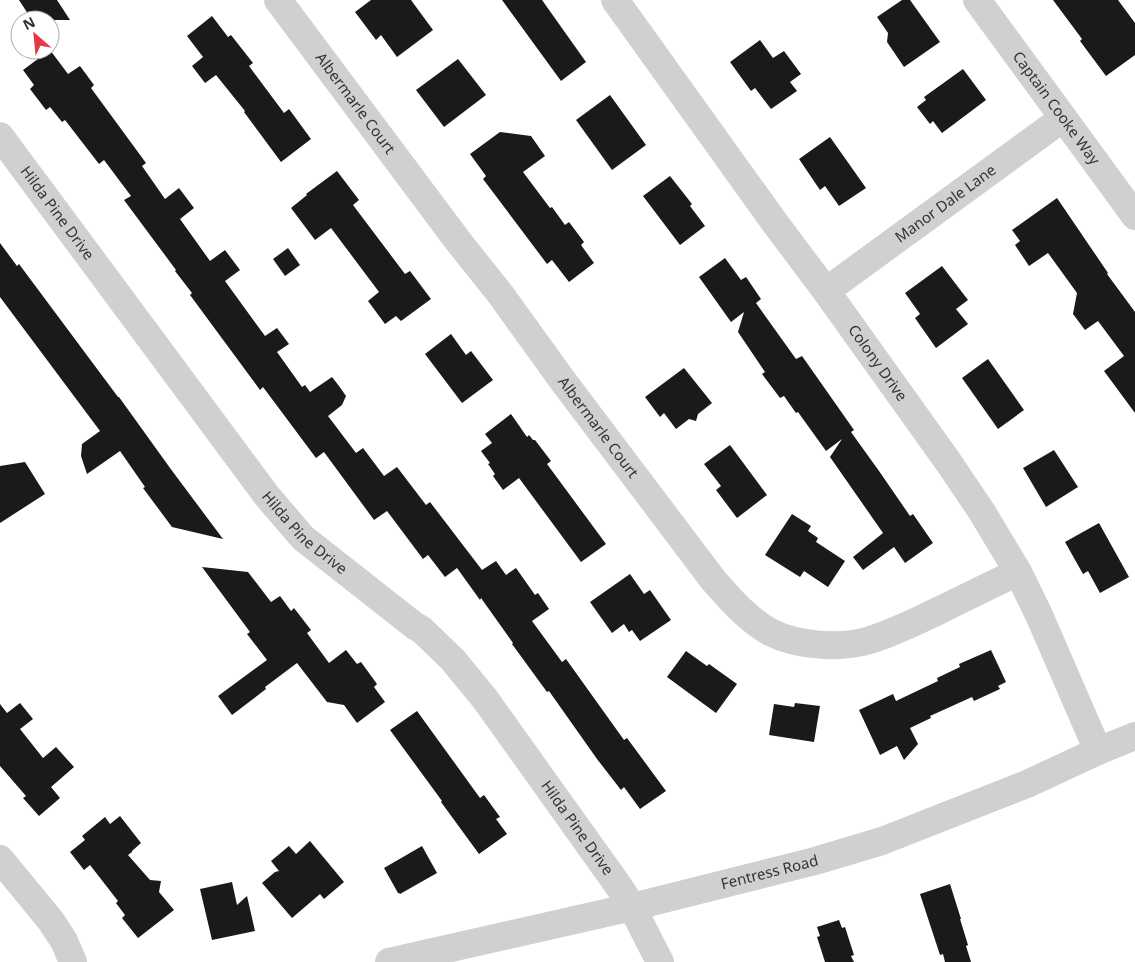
<svg xmlns="http://www.w3.org/2000/svg" width="1135" height="962" font-family="'Noto Sans',sans-serif">
<style>
.building{fill:#1a1a1a}
.lines{fill:none;stroke-linecap:round;stroke-linejoin:round}
.minor{stroke:#d0d0d0;stroke-width:28}
.labels{text-anchor:middle;stroke-width:5;stroke-linejoin:round;paint-order:stroke}
.street-label{font-size:15px;fill:#333;stroke:#fff}
</style>
<rect width="100%" height="100%" fill="#fff"/>
<g class="building">
<path d="M19 0H57L70 20H32Z"/>
<path d="M371 0H411L433 30 397 57 381 35 376 40 355 12Z"/>
<path d="M502 0H542L586 62 561 81Z"/>
<path d="M902 0H910L940 42 904 67 887 42 888 33 877 17Z"/>
<path d="M1053 0H1118L1135 23V55L1106 76 1080 41 1082 39Z"/>
<path d="M212 16 228 37 231 35 253 63 249 66 284 113 289 109 311 139 281 162 244 112 245 111 216 75 205 83 192 66 203 57 187 36Z"/>
<path d="M760 40 773 58 784 51 801 74 790 82 797 91 771 109 755 88 751 91 730 62Z"/>
<path d="M50 50 68 74 80 66 94 85 91 88 146 163 142 166 165 199 179 188 194 208 180 219 210 261 225 250 240 270 225 281 265 336 277 328 289 344 277 352 302 387 305 385 310 392 332 377 339 386 346 396 342 405 328 416 356 453 363 448 384 476 397 467 426 505 430 502 482 570 496 561 506 575 516 568 535 595 538 593 549 609 532 621 562 662 566 659 624 740 627 738 666 791 640 809 624 787 621 790 597 759 549 691 547 692 512 644 513 643 481 598 480 600 457 568 445 577 428 555 423 559 387 511 374 520 324 452 316 458 263 387 260 390 190 295 192 293 175 271 176 270 124 200 131 196 104 160 99 164 65 120 62 122 50 107 46 110 30 89 34 85 23 70Z"/>
<path d="M458 59 486 95 444 127 416 90Z"/>
<path d="M963 69 986 100 942 133 933 121 930 124 917 107 926 100 924 97Z"/>
<path d="M610 95 646 145 612 170 576 120Z"/>
<path d="M500 132 531 136 545 156 523 172 550 208 552 207 565 225 569 222 584 242 581 245 594 263 569 282 552 260 547 264 483 179 486 176 470 154Z"/>
<path d="M830 137 866 188 839 206 825 186 820 190 799 159Z"/>
<path d="M337 171 359 200 353 205 405 274 410 271 431 299 401 321 396 316 385 324 368 301 379 292 331 228 315 240 291 208 307 195 306 194Z"/>
<path d="M670 176 692 204 690 206 705 226 680 245 643 196Z"/>
<path d="M1057 198 1108 273 1107 274 1135 312V413L1104 371 1124 356 1098 321 1085 330 1073 314 1077 293 1048 253 1029 266 1015 245 1020 241 1012 230Z"/>
<path d="M0 243 17 266 19 264 118 397H119L170 468 223 539 172 527 143 488 145 487 120 451 87 474 81 456 82 444 100 431 0 297Z"/>
<path d="M288 248 300 265 285 276 273 259Z"/>
<path d="M725 258 741 280 746 277 761 299 756 303 796 359 802 356 854 430 851 432 879 471 910 516 913 514 933 543 905 563 894 547 863 570 853 557 883 533 830 457 842 439 826 451 798 412 796 413 784 396 780 398 762 374 765 372 738 332 744 312 731 322 699 277Z"/>
<path d="M942 266 968 300 956 309 968 324 936 348 915 318 920 314 905 293Z"/>
<path d="M451 334 466 355 471 351 493 380 462 403 425 354Z"/>
<path d="M988 359 1024 410 998 429 962 378Z"/>
<path d="M684 368 712 403 698 414 696 421 689 419 676 429 664 413 660 417 645 397Z"/>
<path d="M511 414 527 437 529 435 533 440H535L551 461 547 464 606 544 581 562 519 478 503 490 493 476 495 474 488 464 490 463 481 451 492 443 485 434Z"/>
<path d="M730 445 767 495 737 518 716 490 721 486 704 464Z"/>
<path d="M1054 450 1078 487 1046 507 1023 468Z"/>
<path d="M25 462 45 494 0 523V466Z"/>
<path d="M792 514 811 526 808 531 818 538 816 542 845 561 828 587 804 571 800 577 765 555Z"/>
<path d="M1099 523 1129 577 1100 593 1088 571 1083 574 1065 542Z"/>
<path d="M202 567 248 572 271 602 280 596 291 611 294 608 311 630 307 633 329 663 346 650 357 664 361 662 377 684 374 687 385 702 357 723 344 705 327 702 297 663 265 687 266 689 232 715 218 696 267 660 247 634 250 632Z"/>
<path d="M630 574 644 594 650 590 671 620 640 641 632 630 629 632 624 624 612 633 590 602Z"/>
<path d="M991 650 1006 682 998 686 1000 689 974 701 972 697 930 716 931 718 910 728 918 744 904 760 897 746 880 755 859 710 893 694 896 701 938 681 937 678 960 667 959 664Z"/>
<path d="M686 651 707 666 709 664 737 684 716 713 667 677Z"/>
<path d="M20 703 33 719 20 729 43 758 56 747 74 767 51 787 60 798 39 816 23 798 26 796 0 766V704L7 713Z"/>
<path d="M795 703 820 706 814 742 769 735 774 704 794 707Z"/>
<path d="M417 711 480 798 484 795 500 817 496 819 507 834 479 854 441 802 442 801 390 730Z"/>
<path d="M120 816 141 843 132 851V852L128 855 150 880 161 881 159 892 174 910 138 938 122 918 125 915 116 903 118 901 90 865 84 870 70 852 85 840 82 836 105 817 110 824Z"/>
<path d="M310 841 344 882 324 899 320 894 292 918 262 883 275 872 279 871 271 861 289 846 296 854Z"/>
<path d="M422 846 437 873 400 894 399 893H398L384 868Z"/>
<path d="M232 882 237 905 247 896 255 931 212 940 200 889Z"/>
<path d="M950 884 961 919H960L968 945 966 946 971 962H945L943 954 940 955 920 894Z"/>
<path d="M839 920 842 928 845 927 854 955 851 956 854 962H825L817 937 820 936 817 927Z"/>
</g>
<g class="lines">
<g class="minor">
<path id="s1" d="M278 0 458 241 501 295 563 381 714 581C731 600 747 619 770 632 797 646 841 649 870 640 893 633 915 622 936 612 964 598 991 585 1018 572"/>
<path id="s2" d="M615 0 775 223 826 291 949 463 982 512 1018 572 1039 615 1098 751"/>
<path id="s3" d="M977 0 1135 216"/>
<path id="s4" d="M0 136 267 496 303 538 415 626 422 630 453 660 485 699 620 888 632 907 660 962"/>
<path id="s5" d="M826 291 1063 118"/>
<path d="M0 859 51 921 64 941 73 962"/>
<path id="s6" d="M389 962 632 907 815 861 882 841 1027 784 1098 751 1135 736"/>
</g>
</g>
<g class="labels">
<g class="street-label">
<text dy="5" stroke="none"><textPath href="#s1" startOffset="129">Albermarle Court</textPath></text>
<text dy="5" stroke="none"><textPath href="#s3" startOffset="134">Captain Cooke Way</textPath></text>
<text dy="5" stroke="none"><textPath href="#s5" startOffset="148">Manor Dale Lane</textPath></text>
<text dy="5" stroke="none"><textPath href="#s4" startOffset="96">Hilda Pine Drive</textPath></text>
<text dy="5" stroke="none"><textPath href="#s2" startOffset="448">Colony Drive</textPath></text>
<text dy="5" stroke="none"><textPath href="#s1" startOffset="534">Albermarle Court</textPath></text>
<text dy="5" stroke="none"><textPath href="#s4" startOffset="501">Hilda Pine Drive</textPath></text>
<text dy="5" stroke="none"><textPath href="#s4" startOffset="906">Hilda Pine Drive</textPath></text>
<text dy="5" stroke="none"><textPath href="#s6" startOffset="391">Fentress Road</textPath></text>
</g>
</g>
<g transform="translate(35 35) rotate(333)"><circle r="24" fill="#ffffff" stroke="#adadad"/>
<path d="M0-4L9 19L0 12L-9 19Z" fill="#e63946"/>
<text y="-8" font-size="14" font-weight="bold" text-anchor="middle" fill="#333333">N</text>
</g>
</svg>
